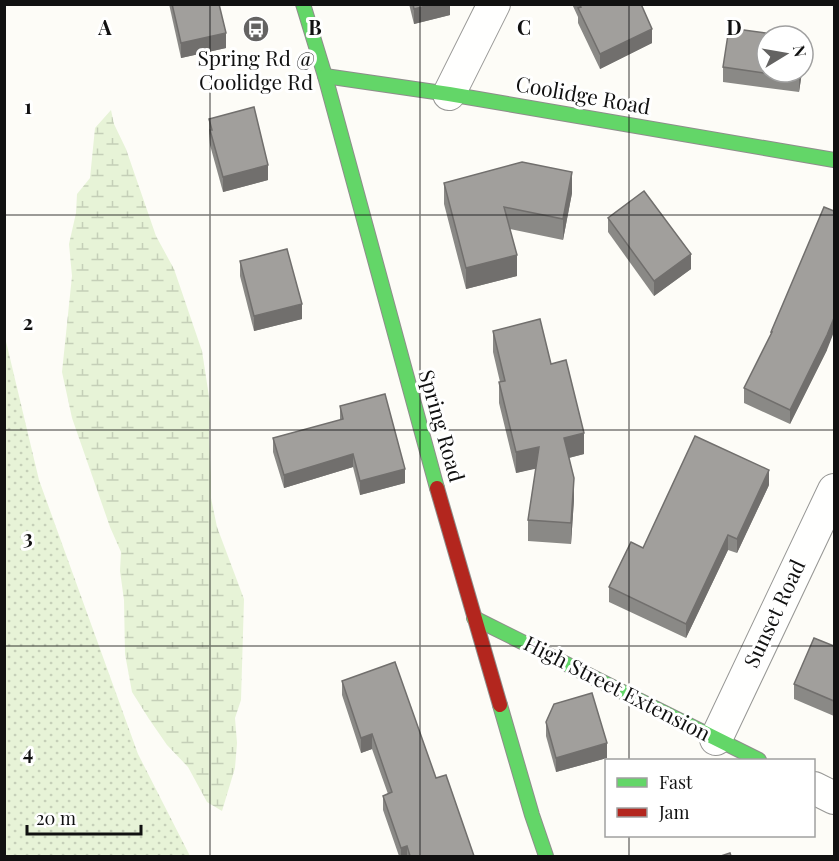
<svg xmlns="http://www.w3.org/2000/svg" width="839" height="861" font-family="'Playfair Display',serif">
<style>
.grass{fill:url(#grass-dots)}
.wetland{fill:url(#wetland-marsh)}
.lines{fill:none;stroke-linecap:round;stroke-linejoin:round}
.street-casing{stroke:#979795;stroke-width:34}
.fast-casing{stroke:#8e8d8b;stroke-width:16}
.jam-casing{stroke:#8e8d8b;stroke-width:16}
.street{stroke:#fffffe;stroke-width:32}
.fast{stroke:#63d668;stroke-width:14}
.jam{stroke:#b3261e;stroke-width:14}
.wall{fill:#8a8986}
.shaded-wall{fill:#716f6d}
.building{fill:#a19f9c;stroke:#716f6d;stroke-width:1.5}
.grid{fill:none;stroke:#111;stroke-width:1.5;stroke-opacity:0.55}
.labels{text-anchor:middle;stroke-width:6;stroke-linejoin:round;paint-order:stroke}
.poi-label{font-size:21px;fill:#111;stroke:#fff}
.street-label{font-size:21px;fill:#111;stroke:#fff}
.grid-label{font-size:20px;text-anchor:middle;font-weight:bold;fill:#111;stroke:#fff;stroke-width:6;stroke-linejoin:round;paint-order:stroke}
</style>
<defs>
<pattern id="grass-dots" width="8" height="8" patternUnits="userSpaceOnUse" patternTransform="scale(1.5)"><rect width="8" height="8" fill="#e7f3d7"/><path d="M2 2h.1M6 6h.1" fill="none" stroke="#c5cfb8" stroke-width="1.8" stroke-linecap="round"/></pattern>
<pattern id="wetland-marsh" width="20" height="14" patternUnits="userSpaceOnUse" patternTransform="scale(1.5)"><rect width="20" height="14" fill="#e7f3d7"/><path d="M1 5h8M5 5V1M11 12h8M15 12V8" fill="none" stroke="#c5cfb8"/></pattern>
</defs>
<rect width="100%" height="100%" fill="#fdfcf7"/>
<path class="grass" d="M4 333 39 480 138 754 190 856H5Z"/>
<path class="wetland" d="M111 110 114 124 126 149 156 236 174 269 202 351 210 403 209 438 211 477V498L217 527 244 599 241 700 235 718 237 743 235 768 222 811 207 802 188 767 167 745 149 719 132 692 125 654 124 600 120 571 121 552 110 527 72 418 62 372 72 276 69 244 76 213 77 194 90 178 95 128Z"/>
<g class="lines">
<defs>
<g id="street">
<path d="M449 94 494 4"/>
<path d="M716 739 834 490"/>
<path d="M814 788 834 798"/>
</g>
<g id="fast">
<path d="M303 4 325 76 437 488"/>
<path d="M325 76 449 94 834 160"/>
<path d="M474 618 759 760"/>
<path d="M500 705 532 815 546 856"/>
</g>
<path id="jam" d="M437 488 500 705"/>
</defs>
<use href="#street" class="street-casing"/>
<use href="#fast" class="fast-casing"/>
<use href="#jam" class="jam-casing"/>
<use href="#street" class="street"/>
<use href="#fast" class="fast"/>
<use href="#jam" class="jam"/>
</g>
<g class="wall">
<path d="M169 4H219L226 48 181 58Z"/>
<path d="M409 4H450V15L414 24Z"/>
<path d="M572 4H641L652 43 600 69 578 23V17Z"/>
<path d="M723 67 767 72H802L799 92 723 82Z"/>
<path d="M209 119 268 180 223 192 210 145 209 133Z"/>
<path d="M444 183 572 193 563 240 510 229 517 276 466 289 444 204Z"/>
<path d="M608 218 691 269 654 296 608 232Z"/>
<path d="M240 261 302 319 254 331 240 276Z"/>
<path d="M493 331 551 364 584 454 569 458 574 499 571 544 528 541V520L536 468 516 473 499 403V382H500L493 352Z"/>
<path d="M771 332 827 350 790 424 744 403V388L771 335Z"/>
<path d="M340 406 405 483 360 495 353 467 284 488 273 452V438L340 420Z"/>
<path d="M769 485 737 553 728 550 686 638 609 602V587L643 548Z"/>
<path d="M834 646V716L794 699V684Z"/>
<path d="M342 681 436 778 474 856H399L383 810V796L388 794 372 749 361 753 342 695Z"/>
<path d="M546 722 607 758 556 772 546 736Z"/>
</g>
<g class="shaded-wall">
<path d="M434 4H450V15L414 24V9Z"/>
<path d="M652 29V43L600 69V54Z"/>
<path d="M226 33V48L181 58V43Z"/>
<path d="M804 38V53L803 63V48Z"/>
<path d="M800 72H802L799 92V78Z"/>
<path d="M268 165V180L223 192V177Z"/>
<path d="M572 172V193L563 240V219Z"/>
<path d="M691 254V269L654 296V281Z"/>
<path d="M517 255V276L466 289V268Z"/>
<path d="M302 304V319L254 331V316Z"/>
<path d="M834 318V332L827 350 790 424V410Z"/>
<path d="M584 433V454L564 459V438Z"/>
<path d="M539 447V468L516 473V452Z"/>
<path d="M353 454V467L284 488V475Z"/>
<path d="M405 469V483L360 495V481Z"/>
<path d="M769 470V485L737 553V539Z"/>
<path d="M574 478V499L571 544V523Z"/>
<path d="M728 535V550L686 638V624Z"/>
<path d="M372 734V749L361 753V738Z"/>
<path d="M607 743V758L556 772V758Z"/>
<path d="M407 846V856H401V848Z"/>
</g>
<g class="building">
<path d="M172 4H219L226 33 181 43Z"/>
<path d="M413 4H434L414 9Z"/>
<path d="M579 4H641L652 29 600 54 578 8 581 7Z"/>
<path d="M729 28 787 36H767V72H800L799 78 723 67Z"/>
<path d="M254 107 268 165 223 177 210 130H212L209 119Z"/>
<path d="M522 162 572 172 563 219 504 207 517 255 466 268 444 183Z"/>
<path d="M644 191 691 254 654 281 608 218Z"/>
<path d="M824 207 834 211V318L827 335 790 410 744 388 772 332H771Z"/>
<path d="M287 249 302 304 254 316 240 261Z"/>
<path d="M540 319 551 364 566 360 584 433 564 438 574 478 571 523 528 520 539 447 516 452 499 382 505 381 493 331Z"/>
<path d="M385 394 405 469 360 481 353 454 284 475 273 438 343 419 340 406Z"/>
<path d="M695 436 769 470 737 539 728 535 686 624 609 587 631 542 643 548Z"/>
<path d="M814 638 834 646V701L794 684Z"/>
<path d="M395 662 436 778 446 775 474 856H410L407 846 401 848 383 796 392 792 372 734 361 738 342 681Z"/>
<path d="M592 693 607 743 556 758 546 722 554 704Z"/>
<path d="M730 853 731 856H721Z"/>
</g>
<path class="grid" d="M210 4V856M420 4V856M629 4V760M4 215H834M4 430H834M4 646H834M629 836V856"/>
<defs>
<symbol id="bus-disc" viewBox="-11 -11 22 22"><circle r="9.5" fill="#646362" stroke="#fff"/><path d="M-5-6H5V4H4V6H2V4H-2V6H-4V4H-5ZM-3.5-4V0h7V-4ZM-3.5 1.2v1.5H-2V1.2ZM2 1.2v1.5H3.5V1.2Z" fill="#fff"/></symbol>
</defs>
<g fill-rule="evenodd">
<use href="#bus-disc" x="241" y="14" width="30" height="30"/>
</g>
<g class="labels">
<g class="poi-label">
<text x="256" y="66">Spring Rd @<tspan x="256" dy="24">Coolidge Rd</tspan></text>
</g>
<g class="street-label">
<text transform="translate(583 96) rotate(10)" y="7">Coolidge Road</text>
<text transform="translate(441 426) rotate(74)" y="7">Spring Road</text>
<text transform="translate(775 614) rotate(-65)" y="7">Sunset Road</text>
<text transform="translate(617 689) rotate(27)" y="7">High Street Extension</text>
</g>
</g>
<g class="grid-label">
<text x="105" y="35">A</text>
<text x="315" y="35">B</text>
<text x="524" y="35">C</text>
<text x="734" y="35">D</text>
<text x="28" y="114">1</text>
<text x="28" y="330">2</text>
<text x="28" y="545">3</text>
<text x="28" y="760">4</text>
</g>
<rect width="839" height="861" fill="none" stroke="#111111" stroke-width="12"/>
<rect x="605" y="759" width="210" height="78" fill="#ffffff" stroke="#a0a0a0" stroke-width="1.5"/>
<rect x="617" y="778" width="30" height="9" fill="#63d668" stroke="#a0a0a0" stroke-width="1.5"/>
<text x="659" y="789" font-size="18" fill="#111111">Fast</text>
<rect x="617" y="808" width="30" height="9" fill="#b3261e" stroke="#a0a0a0" stroke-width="1.5"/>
<text x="659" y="819" font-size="18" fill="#111111">Jam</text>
<g transform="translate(785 54) rotate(79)"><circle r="28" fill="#ffffff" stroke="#a0a0a0" stroke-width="1.5"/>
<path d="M0-4.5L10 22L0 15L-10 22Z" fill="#646362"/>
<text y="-9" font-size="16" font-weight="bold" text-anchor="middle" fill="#111111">N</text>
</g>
<path d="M27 825v9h114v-9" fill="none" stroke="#111111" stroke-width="3"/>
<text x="36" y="825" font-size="18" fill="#111111" stroke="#ffffff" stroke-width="4.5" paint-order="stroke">20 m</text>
</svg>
